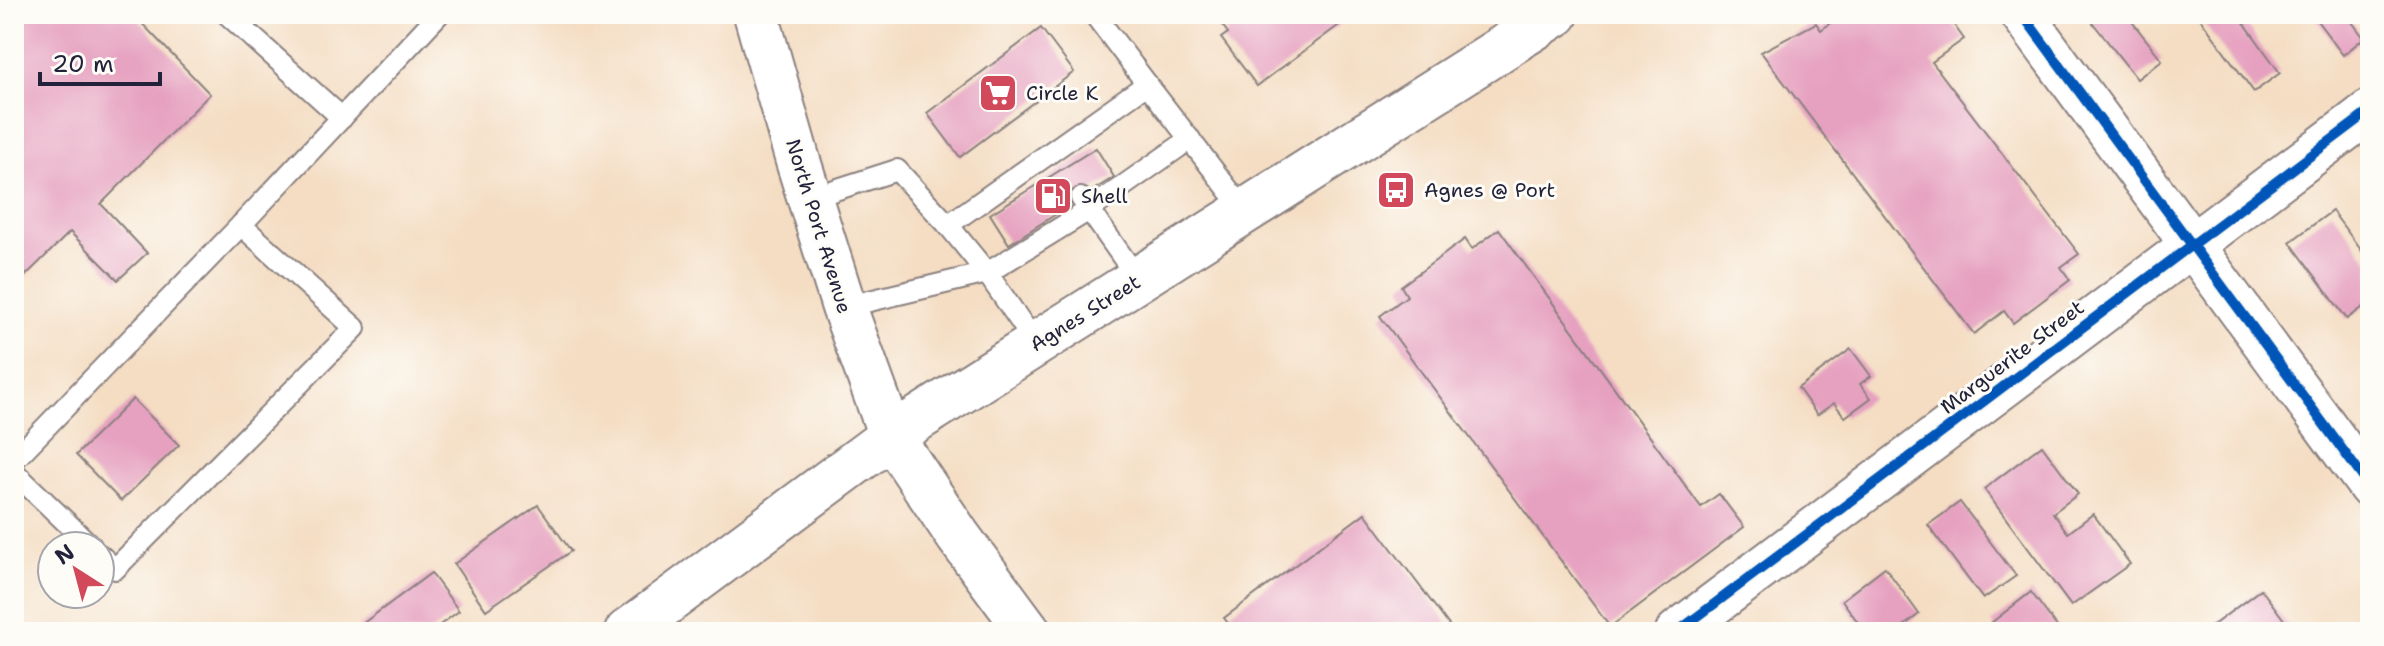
<svg xmlns="http://www.w3.org/2000/svg" width="2384" height="646" font-family="'Shantell Sans',sans-serif">
<style>
.building{fill:#e6a1c0}
.lines{fill:none;stroke-linecap:round;stroke-linejoin:round}
.service-casing{stroke:#8b807f;stroke-width:24}
.minor-casing{stroke:#8b807f;stroke-width:46}
.secondary-casing{stroke:#8b807f;stroke-width:48}
.primary-casing{stroke:#8b807f;stroke-width:48}
.service{stroke:#fff;stroke-width:20}
.minor{stroke:#fff;stroke-width:42}
.secondary{stroke:#fff;stroke-width:44}
.primary{stroke:#fff;stroke-width:44}
.cycleway-casing{stroke:#fdfcf7;stroke-width:15}
.cycleway{stroke:#0057b8;stroke-width:10}
.labels{text-anchor:middle;stroke-width:6;stroke-linejoin:round;paint-order:stroke}
.poi-label{font-size:20px;fill:#22223b;stroke:#fdfcf7;text-anchor:start}
.street-label{font-size:20px;fill:#22223b;stroke:#fdfcf7}
</style>
<rect width="100%" height="100%" fill="#fdfcf7"/>
<filter id="ink" filterUnits="userSpaceOnUse"><feTurbulence type="fractalNoise" baseFrequency=".0125" numOctaves="2"/><feDisplacementMap in="SourceGraphic" scale="16" xChannelSelector="R" yChannelSelector="G"/><feConvolveMatrix kernelMatrix="1 2 1 2 8 2 1 2 1" color-interpolation-filters="sRGB"/></filter>
<filter id="wash" filterUnits="userSpaceOnUse"><feTurbulence type="fractalNoise" baseFrequency=".006" numOctaves="4" result="noise"/><feDisplacementMap in="SourceGraphic" scale="32" xChannelSelector="R" yChannelSelector="G"/><feGaussianBlur stdDeviation="1.8" result="paint"/><feColorMatrix in="noise" values="0 0 0 0 0 0 0 0 0 0 0 0 0 0 0 0 0 1.4 0 .05"/><feComposite in="paint" operator="in"/></filter>
<g filter="url(#wash)">
<rect width="100%" height="100%" fill="#f4ddc3"/>
<g id="blocks">
<g class="building">
<path d="M24 14H133L210 94 101 204 147 253 118 280 70 232 14 287V24Z"/>
<path d="M1214 14H1354L1257 86 1221 38 1228 33Z"/>
<path d="M1842 14H1946L1964 39 1932 62 2079 254 2061 267 2070 280 2013 323 2004 311 1974 334 1761 52 1816 23 1821 30Z"/>
<path d="M2086 14H2126L2162 60 2137 79Z"/>
<path d="M2197 14H2238L2280 73 2254 92Z"/>
<path d="M2312 14H2346L2364 38 2343 55Z"/>
<path d="M1041 28 1074 72 960 157 927 113Z"/>
<path d="M1096 148 1114 177 1009 244 990 214Z"/>
<path d="M2332 211 2370 262V302L2347 319 2290 242Z"/>
<path d="M1499 229 1701 507 1719 494 1744 527 1610 627 1380 316 1407 296 1401 286 1465 239 1472 249Z"/>
<path d="M1851 349 1871 376 1860 384 1871 398 1845 417 1834 403 1817 415 1798 388Z"/>
<path d="M133 399 179 445 121 501 76 455Z"/>
<path d="M2042 445 2078 494 2053 513 2068 533 2093 514 2130 564 2071 606 1984 489Z"/>
<path d="M1960 502 2016 576 1983 599 1928 525Z"/>
<path d="M538 505 571 551 486 610 454 564Z"/>
<path d="M1365 513 1454 632H1235L1224 618Z"/>
<path d="M1885 567 1919 614 1896 632H1865L1842 600Z"/>
<path d="M431 573 459 611 430 632H362L358 627Z"/>
<path d="M2261 589 2293 632H2204Z"/>
<path d="M2031 592 2061 632H1998L1991 623Z"/>
</g>
</g>
</g>
<g filter="url(#ink)">
<use href="#blocks" fill-opacity="0" stroke="#8b807f" stroke-width="2"/>
<g class="lines">
<defs>
<g id="service">
<path d="M227 14 342 118"/>
<path d="M1094 14 1147 84"/>
<path d="M810 198 897 170 948 225"/>
<path d="M1081 198 1138 279"/>
<path d="M844 307 987 273 1089 210 1190 139"/>
<path d="M1036 344 987 273 948 225 1147 84 1245 211"/>
<path d="M14 460 241 225 439 14"/>
<path d="M14 472 91 546"/>
<path d="M100 555 115 569 355 328 241 225"/>
</g>
<g id="minor">
<path d="M2022 14 2370 487"/>
<path d="M1677 632 2370 111"/>
</g>
<path id="secondary" d="M756 14 798 161 844 307 891 436 958 536 1029 632"/>
<path id="primary" d="M627 632 891 436 1556 14"/>
</defs>
<use href="#service" class="service-casing"/>
<use href="#minor" class="minor-casing"/>
<use href="#secondary" class="secondary-casing"/>
<use href="#primary" class="primary-casing"/>
<use href="#service" class="service"/>
<use href="#minor" class="minor"/>
<use href="#secondary" class="secondary"/>
<use href="#primary" class="primary"/>
<defs>
<g id="cycleway">
<path d="M2022 14 2370 487"/>
<path d="M1677 632 2370 111"/>
</g>
</defs>
<use href="#cycleway" class="cycleway-casing"/>
<use href="#cycleway" class="cycleway"/>
</g>
</g>
<defs>
<symbol id="supermarket-square" viewBox="-11 -11 22 22"><rect x="-9" y="-9" width="18" height="18" rx="4" fill="#d1495b" stroke="#fdfcf7"/><path d="M-6-5.5h2.5l.6 2H6L4.5 2H-2.5L-4.4-4H-6ZM-1.5 3.2a1.3 1.3 0 1 0 .1 0ZM3 3.2a1.3 1.3 0 1 0 .1 0Z" fill="#fff"/></symbol>
<symbol id="bus-square" viewBox="-11 -11 22 22"><rect x="-9" y="-9" width="18" height="18" rx="4" fill="#d1495b" stroke="#fdfcf7"/><path d="M-5-6H5V4H4V6H2V4H-2V6H-4V4H-5ZM-3.5-4V0h7V-4ZM-3.5 1.2v1.5H-2V1.2ZM2 1.2v1.5H3.5V1.2Z" fill="#fff"/></symbol>
<symbol id="fuel-square" viewBox="-11 -11 22 22"><rect x="-9" y="-9" width="18" height="18" rx="4" fill="#d1495b" stroke="#fdfcf7"/><path d="M-5.5-6h7V0h2V4h1.3V-2.5L3-4.5l.8-.8L6-3V5H2.5V1h-1V6h-7ZM-4.2-4.7v3.2H.2V-4.7Z" fill="#fff"/></symbol>
</defs>
<g fill-rule="evenodd">
<use href="#supermarket-square" x="976" y="71" width="44" height="44"/>
<use href="#bus-square" x="1374" y="168" width="44" height="44"/>
<use href="#fuel-square" x="1031" y="174" width="44" height="44"/>
</g>
<g class="labels">
<g class="poi-label">
<text x="1026" y="100">Circle K</text>
<text x="1424" y="197">Agnes @ Port</text>
<text x="1081" y="203">Shell</text>
</g>
<g class="street-label">
<text transform="translate(819 226) rotate(73)" y="7">North Port Avenue</text>
<text transform="translate(1085 313) rotate(-32)" y="7">Agnes Street</text>
<text transform="translate(2012 357) rotate(-37)" y="7">Marguerite Street</text>
</g>
</g>
<rect width="2384" height="646" fill="none" stroke="#fdfcf7" stroke-width="48"/>
<g transform="translate(76 570) rotate(324)"><circle r="38" fill="#fdfcf7" stroke="#a5a5ac" stroke-width="2"/>
<path d="M0-6L14 30L0 20L-14 30Z" fill="#d1495b"/>
<text y="-12" font-size="22" font-weight="bold" text-anchor="middle" fill="#22223b">N</text>
</g>
<path d="M40 72v12h120v-12" fill="none" stroke="#22223b" stroke-width="4"/>
<text x="52" y="72" font-size="24" fill="#22223b" stroke="#fdfcf7" stroke-width="6" paint-order="stroke">20 m</text>
</svg>
